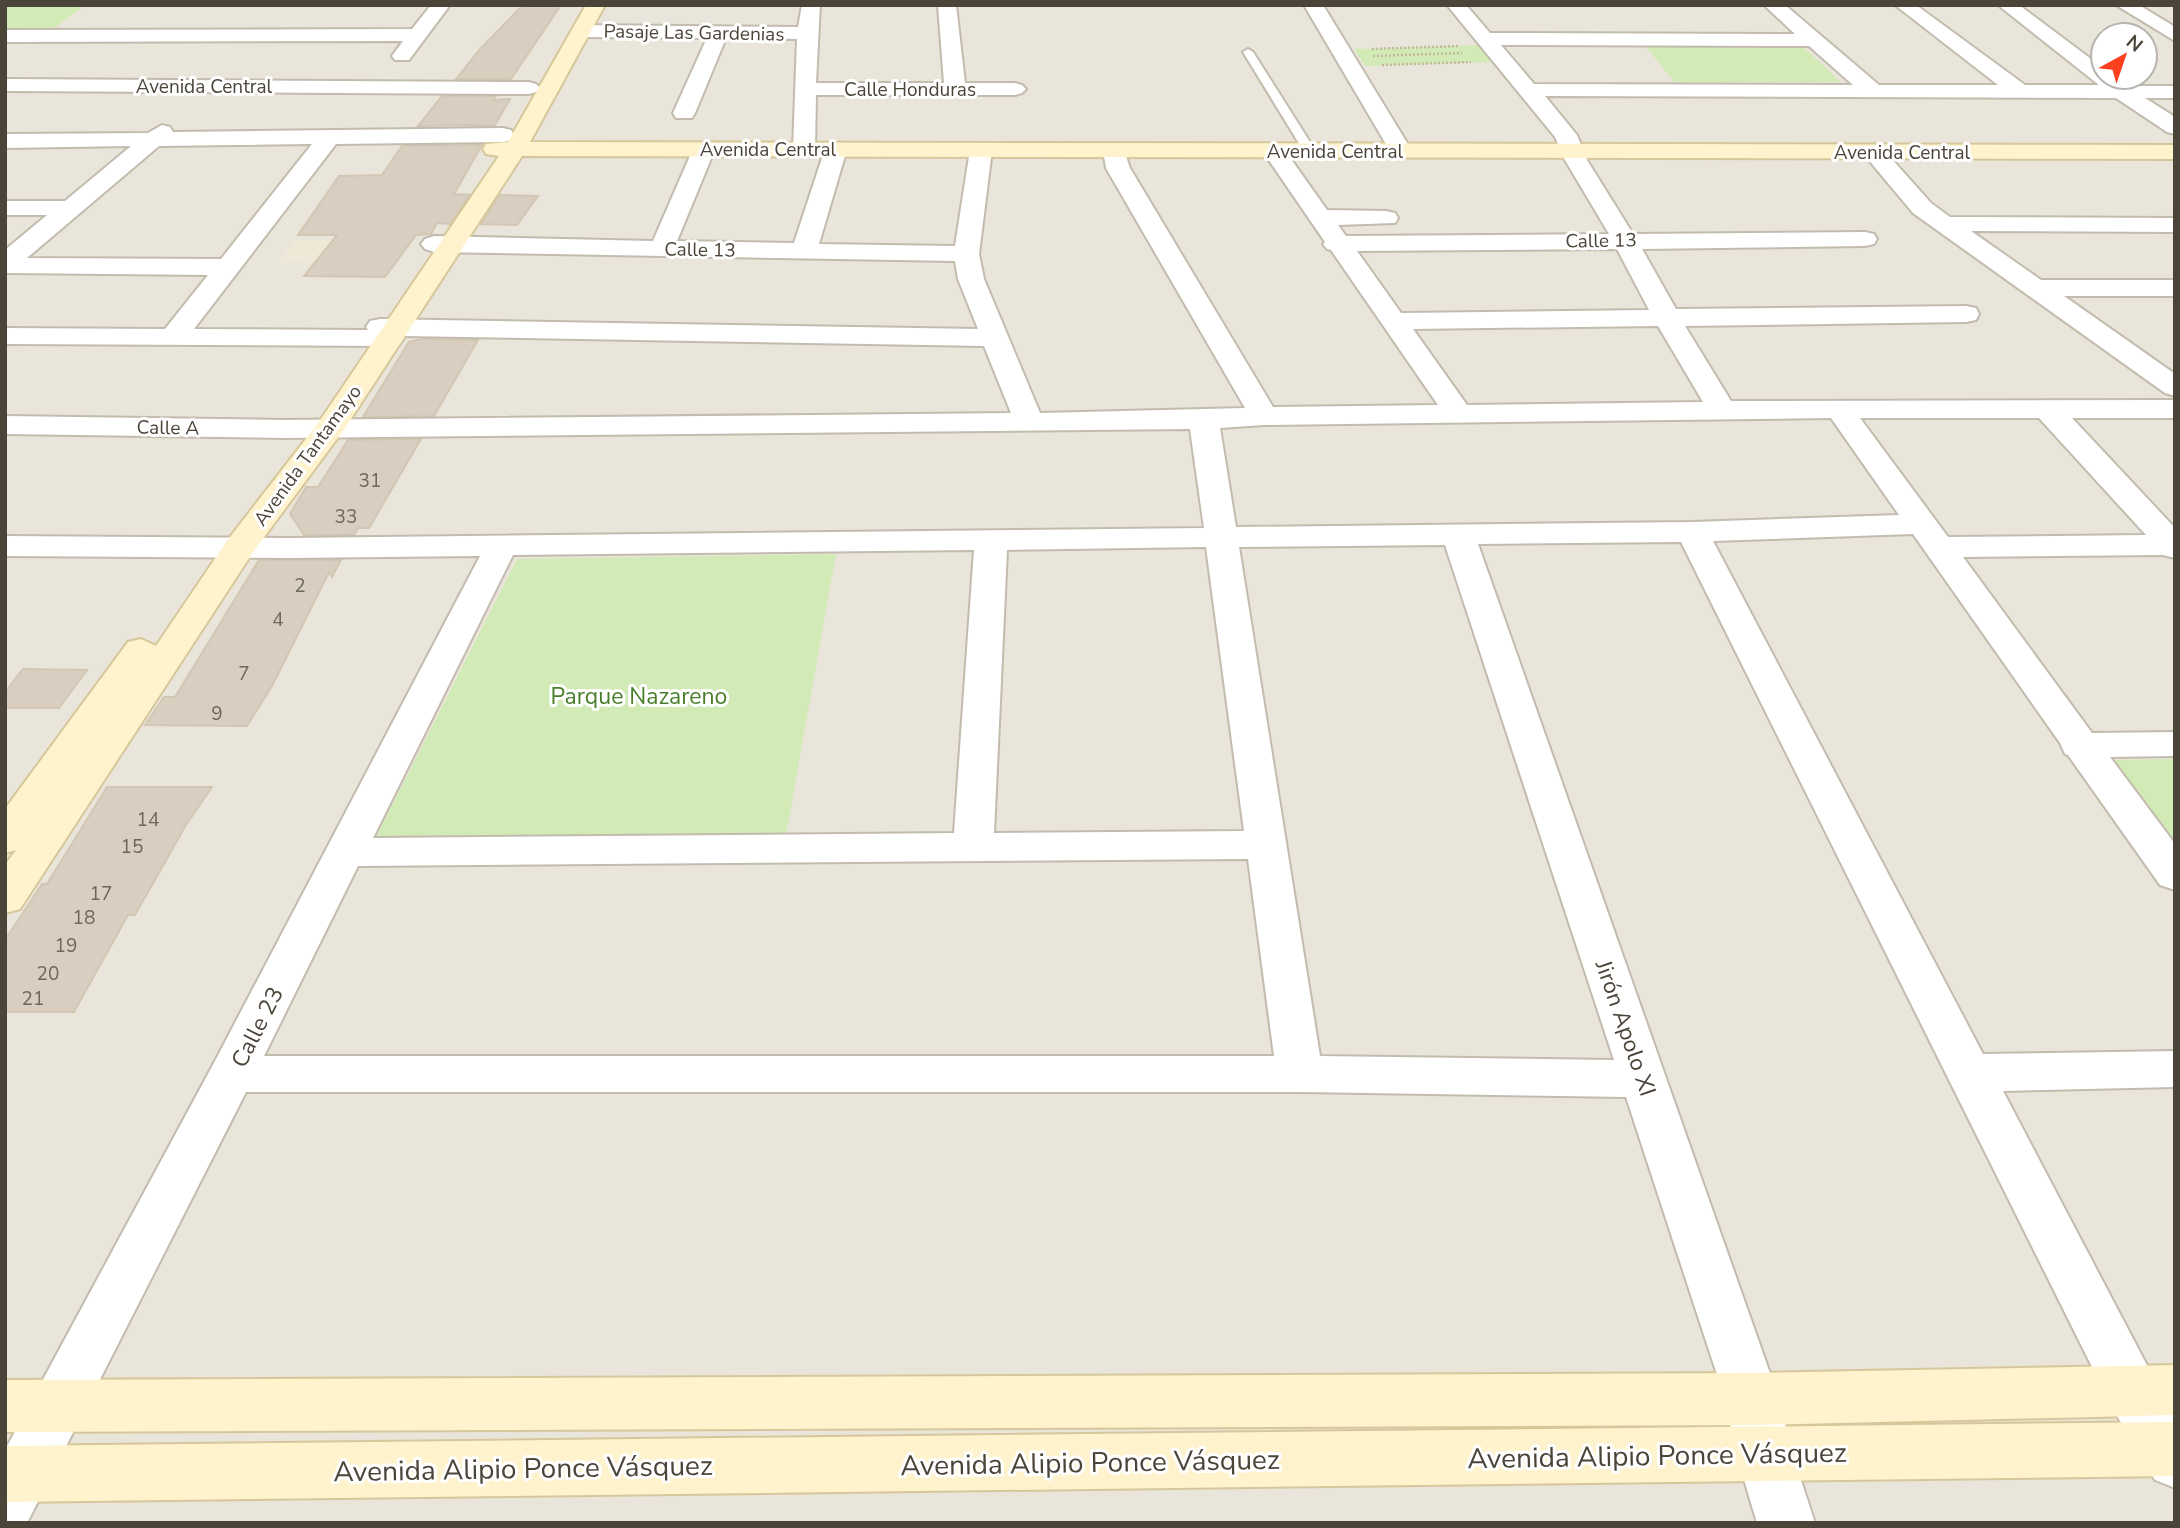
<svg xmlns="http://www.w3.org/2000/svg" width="2180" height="1528" font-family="'Nunito Sans',sans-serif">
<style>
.residential{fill:#eae5da;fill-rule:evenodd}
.education{fill:#efe8d6}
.green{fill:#d2eab5}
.building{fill:#d8cfc1;stroke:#d3c7b4;stroke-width:2}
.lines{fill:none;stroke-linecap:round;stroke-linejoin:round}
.lane-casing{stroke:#c2bbae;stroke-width:4}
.street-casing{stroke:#c2bbae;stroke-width:4}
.secondary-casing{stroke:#d6c79b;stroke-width:4}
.path{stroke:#c4b79f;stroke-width:2.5;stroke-dasharray:2 2;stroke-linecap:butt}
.lane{fill:#fff;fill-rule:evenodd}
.street{fill:#fff;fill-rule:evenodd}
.secondary{fill:#fff3cd;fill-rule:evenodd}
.labels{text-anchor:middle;stroke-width:6;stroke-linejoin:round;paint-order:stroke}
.far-street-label{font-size:19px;fill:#4b4439;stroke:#fff}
.number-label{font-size:19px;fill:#6e675b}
.park-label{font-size:23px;fill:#4a7f2a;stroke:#fff}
.street-label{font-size:23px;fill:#4b4439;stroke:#fff}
.near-street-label{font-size:28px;fill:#4b4439;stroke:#fff}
</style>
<rect width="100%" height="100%" fill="#f6f3ec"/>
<path class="residential" d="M5 5H2175V1523H5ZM2103 35H2145V77H2103Z"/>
<path class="education" d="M297 240 412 241 394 264 277 262Z"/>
<g class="green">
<path d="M5 6H84L46 34H5Z"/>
<path d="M1482 45 1495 62 1365 66 1354 49Z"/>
<path d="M1645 45 1802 46 1841 82H1674Z"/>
<path d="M836 554 786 835 376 837 517 559Z"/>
<path d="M2175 759V847L2108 760Z"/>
</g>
<g class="building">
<path d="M523 5H561L511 79H456L481 48Z"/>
<path d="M442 96H496L493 100 510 99 495 125 418 126Z"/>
<path d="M482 145 454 194 470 195 450 224 437 223 431 234 416 235 385 277 304 276 337 235H298L339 176 382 175 402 146Z"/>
<path d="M500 195 538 196 517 225 481 224Z"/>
<path d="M422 339 478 340 434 416 363 417 409 342Z"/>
<path d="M421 439 369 528H358L354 535H304L290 514 306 487H318L348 440Z"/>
<path d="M259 560H341L332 577 329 572 272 686 247 726 145 725 164 697H175Z"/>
<path d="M23 669 87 670 59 708H5V692Z"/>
<path d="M107 787H212L186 825 135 915H128L74 1012H5V940L42 884H47Z"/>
</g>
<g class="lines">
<defs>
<path id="lane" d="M1248 49 1253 52 1315 150 1313 152 1303 150 1243 52Z"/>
<g id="street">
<path d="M431 5H450L409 60H395L392 56 403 41 5 42V30L412 29Z"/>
<path d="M802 5H820L816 83H944L938 5H956L965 83H1015L1022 85 1026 89 1022 93 1015 95H816L815 149 812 154H796L793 149 797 39 726 38 695 113 692 118H676L673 113 707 38 582 37 572 31 582 25 798 27Z"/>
<path d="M1304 5H1323L1412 151 1409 156H1393Z"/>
<path d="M1447 5H1466L1490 33 1795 34 1764 5H1785L1879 85H1998L1895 5H1916L2025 85H2099L1998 5H2019L2103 68V77H2115L2126 86H2175V98H2145L2175 117V134L2167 132 2116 98 1545 96 1577 135 1587 160 1633 234 1865 232 1874 234 1877 239 1874 244 1865 246 1642 249 1676 309 1966 306 1976 308 1979 314 1976 320 1966 322 1685 326 1731 401 2175 400V418H2072L2175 528V558L2163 555 1963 557 2092 733 2175 732V756L2110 757 2175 844V890L2160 885 2068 755 2065 754 2060 743 1913 534 1713 541 1983 1054 2175 1051V1087L2003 1091 2151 1373 2175 1410V1488L2155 1480 2113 1409 1681 542 1478 544 1779 1399 1792 1453 1815 1523H1757L1736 1453 1725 1399 1626 1097 1300 1092H246L27 1523H5V1450L215 1061 480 556 289 558 5 556V536L289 538 1204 528 1190 429 283 438 5 434V416L283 420 1011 413 984 346 402 336 404 338 400 344 390 346 5 344V328L165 329 208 275 5 273V250L47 215H5V201H65L131 146 5 148V134L148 133 162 125 170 127 173 132 503 128 511 130 514 135 511 140 503 142 336 144 194 329 368 330 366 327 370 321 380 319 978 329 958 279 955 261 434 252 425 249 421 244 425 239 434 236 653 241 693 149 696 144H712L715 149 677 241 794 243 825 149 828 144H844L847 149 819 244 955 246 970 150 973 145H989L992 150 979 254 984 279 1040 413 1245 408 1106 168 1103 150 1106 145H1122L1130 168 1273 407 1438 405 1331 250 1327 249 1323 244 1325 242 1262 150 1265 145H1281L1327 210 1386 211 1395 213 1398 218 1395 223 1338 225 1346 236 1609 234 1565 160 1555 137ZM1501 45 1809 46 1853 85 1534 84ZM312 144 221 259 27 258 159 146ZM1617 249 1649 310 1401 313 1357 251ZM1658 326 1703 402 1467 405 1413 329ZM1831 418 1899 515 1692 522 1236 527 1220 428 1264 425ZM1860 418H2039L2146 535 1948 537ZM1445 545 1614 1060 1320 1056 1239 547ZM1206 547 1244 831 994 833 1007 550ZM974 550 954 833 373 838 513 555ZM1248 859 1274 1056H264L358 866Z"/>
<path d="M2116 5H2139L2175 27V41Z"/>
<path d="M5 79 529 82 536 84 540 88 536 92 529 94 5 91Z"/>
<path d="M1873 145 1881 147 1931 203 1950 217 2175 218V232L1971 231 2041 280H2175V296H2064L2175 374V396L2165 393 1913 213 1862 152 1865 147Z"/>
</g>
<g id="secondary">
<path d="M586 5H605L530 142 2175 145V159L522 156 345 428 253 552 20 909 5 913V865L16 850 5 853V809L128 642 141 639 156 646 227 541 319 422 499 156 486 154 483 149 486 144 508 142Z"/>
<path d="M2175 1365V1415L1752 1425 5 1432V1380L1752 1373Z"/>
<path d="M2175 1422V1476L5 1502V1446Z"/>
</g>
</defs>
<use href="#lane" class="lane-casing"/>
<use href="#street" class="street-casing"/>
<use href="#secondary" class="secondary-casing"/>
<g class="path">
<path d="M1372 49 1458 46"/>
<path d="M1373 56 1462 53"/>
<path d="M1382 65 1471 62"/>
</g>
<use href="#lane" class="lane"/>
<use href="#street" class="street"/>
<use href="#secondary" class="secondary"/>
</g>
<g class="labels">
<g class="far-street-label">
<text transform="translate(694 32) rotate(1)" y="7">Pasaje Las Gardenias</text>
<text x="204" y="93">Avenida Central</text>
<text x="910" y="96">Calle Honduras</text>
<text x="768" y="156">Avenida Central</text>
<text x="1335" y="158">Avenida Central</text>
<text x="1902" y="159">Avenida Central</text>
<text transform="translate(1601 240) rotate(-1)" y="7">Calle 13</text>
<text transform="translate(700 249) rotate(1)" y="7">Calle 13</text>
<text transform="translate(168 427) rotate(1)" y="7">Calle A</text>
<text transform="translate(307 455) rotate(-54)" y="7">Avenida Tantamayo</text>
</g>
<g class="number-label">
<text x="370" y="487">31</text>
<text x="346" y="523">33</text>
<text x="300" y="592">2</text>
<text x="278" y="626">4</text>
<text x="244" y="680">7</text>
<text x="217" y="720">9</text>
<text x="148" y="826">14</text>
<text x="132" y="853">15</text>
<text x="101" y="900">17</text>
<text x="84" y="924">18</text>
<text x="66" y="952">19</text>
<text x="48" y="980">20</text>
<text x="33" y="1005">21</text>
</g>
<g class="park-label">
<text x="639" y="704">Parque Nazareno</text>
</g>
<g class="street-label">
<text transform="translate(257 1027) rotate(-63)" y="8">Calle 23</text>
<text transform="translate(1626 1028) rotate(71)" y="8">Jirón Apolo XI</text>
</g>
<g class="near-street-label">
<text transform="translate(1657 1455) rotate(-1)" y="10">Avenida Alipio Ponce Vásquez</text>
<text transform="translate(1090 1462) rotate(-1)" y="10">Avenida Alipio Ponce Vásquez</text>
<text transform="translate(523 1468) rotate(-1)" y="10">Avenida Alipio Ponce Vásquez</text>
</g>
</g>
<rect width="2180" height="1528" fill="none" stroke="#4b4439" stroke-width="14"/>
<g transform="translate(2124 56) rotate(40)"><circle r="33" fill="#ffffff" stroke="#b7b4b0" stroke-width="2"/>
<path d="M0-5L12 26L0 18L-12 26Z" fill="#fc3f1d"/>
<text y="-10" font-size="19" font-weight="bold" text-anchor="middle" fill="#4b4439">N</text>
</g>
</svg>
